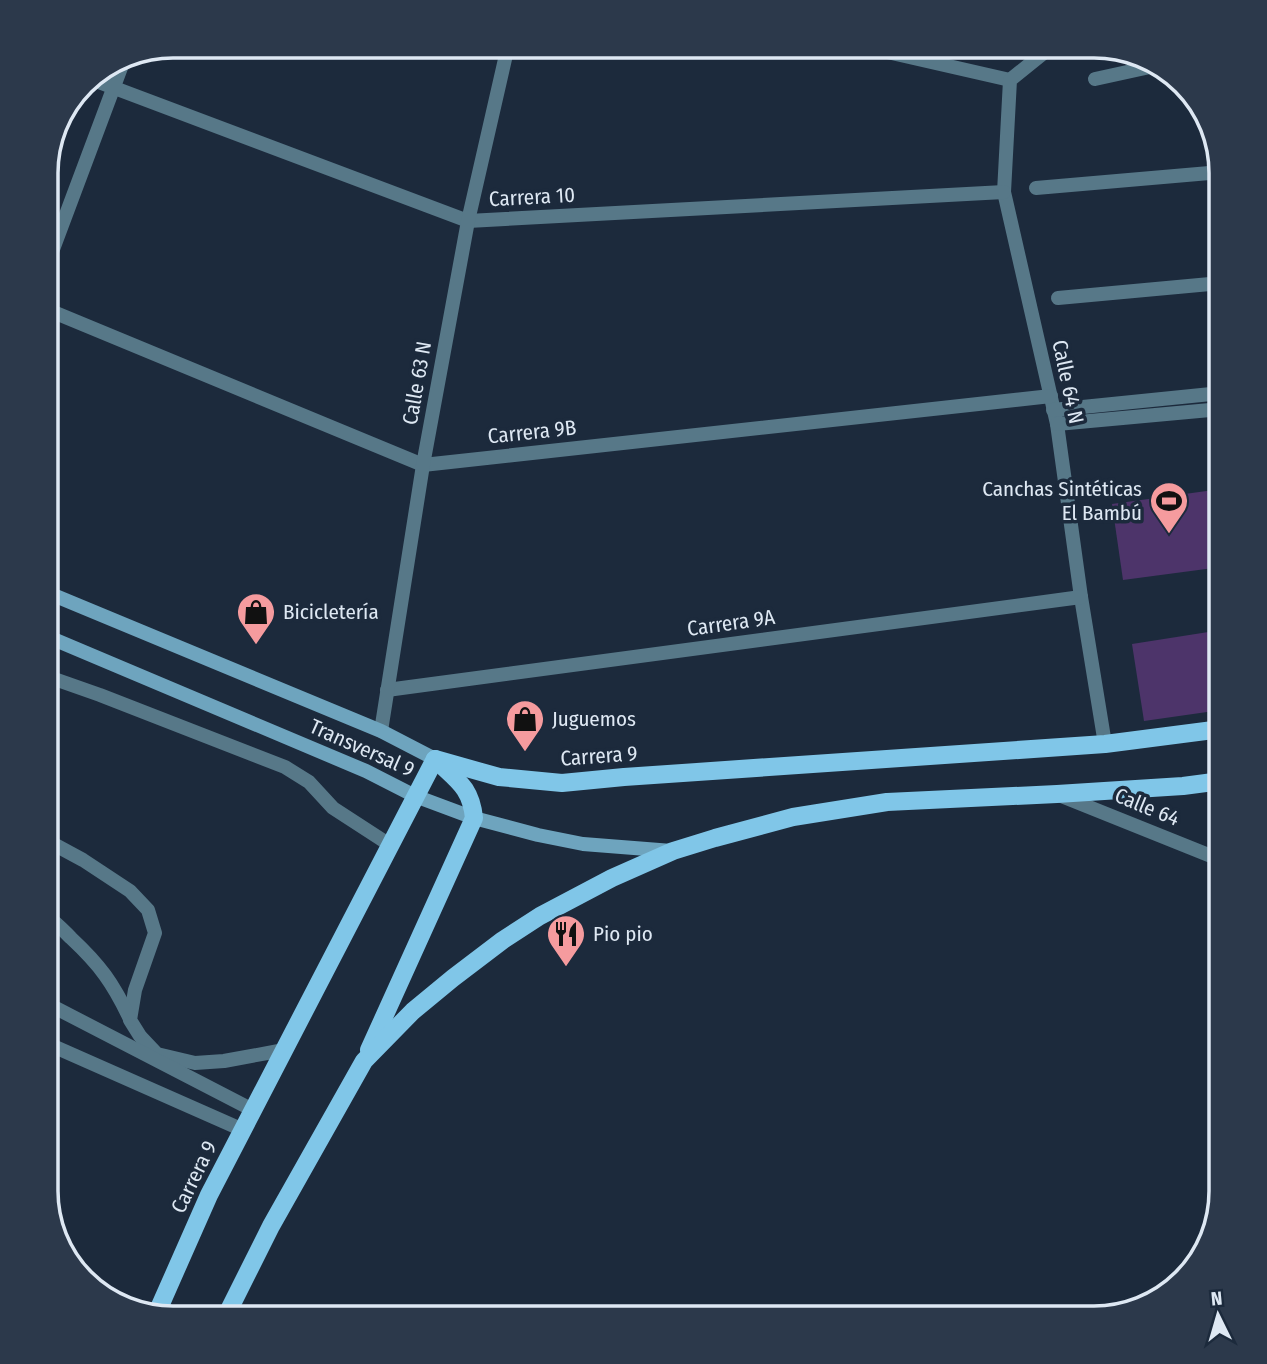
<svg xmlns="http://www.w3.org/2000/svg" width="1267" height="1364" font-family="'Fira Sans Condensed',sans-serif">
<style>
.green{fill:#4d346a}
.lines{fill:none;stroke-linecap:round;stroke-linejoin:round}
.service{stroke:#577888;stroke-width:14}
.minor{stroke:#577888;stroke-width:14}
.secondary{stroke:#6ea4be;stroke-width:14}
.primary{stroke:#80c6e8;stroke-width:18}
.labels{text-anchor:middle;stroke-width:7;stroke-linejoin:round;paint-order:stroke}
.street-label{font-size:21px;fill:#dee8f3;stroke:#1c2a3c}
.poi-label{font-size:21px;fill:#dee8f3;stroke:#1c2a3c;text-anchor:start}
.rim{fill:none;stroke:#dee8f3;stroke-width:3.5}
</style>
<rect width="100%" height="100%" fill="#1c2a3c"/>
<g class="green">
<path d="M1221 489V567L1123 580 1112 504Z"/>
<path d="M1221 630V710L1144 721 1132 644Z"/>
</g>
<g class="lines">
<g class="service">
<path d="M46 676 100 695 285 767 309 782 333 808 390 845"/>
<path d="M46 840 83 860 130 891 148 910 155 933 135 990 130 1020 140 1036 157 1054 195 1063 224 1061 284 1050"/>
<path d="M46 916C56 922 63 930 71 938 100 965 113 983 130 1019"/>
<path d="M46 1043 243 1130"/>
</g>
<g class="minor">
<path d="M861 46 1010 80"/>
<path d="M1048 46 1046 51 1010 80 1004 192 1057 424 1081 597 1105 744"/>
<path d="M88 78 468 221 1004 192"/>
<path d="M1095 79 1159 65"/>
<path d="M1036 188 1221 172"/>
<path d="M46 268 122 65"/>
<path d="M1058 298 1221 283"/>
<path d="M46 309 423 465 1051 396"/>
<path d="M1053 410 1221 393"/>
<path d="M1057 424 1221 409"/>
<path d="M387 690 1081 597"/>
<path d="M381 731 423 465 468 221 508 46"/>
<path d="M1059 795 1221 860"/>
<path d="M46 1003 253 1110"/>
</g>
<g class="secondary">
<path d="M46 592 381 731 435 759"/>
<path d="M46 636 366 771 415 796 474 818 538 835 583 844 672 851"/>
</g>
<g class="primary">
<path d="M435 759 499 777 562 783 624 777 1105 744 1221 729"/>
<path d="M369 1050 474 818C471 788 458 781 437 761"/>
<path d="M156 1315 209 1195 435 759"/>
<path d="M225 1318 271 1226 364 1061 413 1011 453 978 503 940 540 916 612 878 673 851 715 838 793 817 887 802 1057 794 1183 786 1221 781"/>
</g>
</g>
<defs>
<symbol id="stadium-pin" viewBox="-11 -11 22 30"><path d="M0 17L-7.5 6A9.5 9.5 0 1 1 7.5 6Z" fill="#f59b9e" stroke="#1c2a3c"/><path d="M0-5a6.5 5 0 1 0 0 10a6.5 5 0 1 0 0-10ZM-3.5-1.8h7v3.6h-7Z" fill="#111"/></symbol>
<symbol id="shop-pin" viewBox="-11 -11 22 30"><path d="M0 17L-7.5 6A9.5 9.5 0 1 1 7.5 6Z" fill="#f59b9e" stroke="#1c2a3c"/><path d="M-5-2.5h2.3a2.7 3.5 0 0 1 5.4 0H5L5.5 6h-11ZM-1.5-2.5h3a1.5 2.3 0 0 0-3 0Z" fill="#111"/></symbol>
<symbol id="restaurant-pin" viewBox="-11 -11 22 30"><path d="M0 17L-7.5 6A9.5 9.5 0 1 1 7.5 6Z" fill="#f59b9e" stroke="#1c2a3c"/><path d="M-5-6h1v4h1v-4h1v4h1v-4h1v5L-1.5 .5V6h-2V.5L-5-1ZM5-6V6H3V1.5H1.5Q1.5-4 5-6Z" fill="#111"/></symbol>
</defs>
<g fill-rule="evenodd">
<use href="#stadium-pin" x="1147" y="479" width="44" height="60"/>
<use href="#shop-pin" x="234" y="590" width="44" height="60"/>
<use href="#shop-pin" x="503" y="697" width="44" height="60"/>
<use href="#restaurant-pin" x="544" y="912" width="44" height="60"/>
</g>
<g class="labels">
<g class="street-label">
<text transform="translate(532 197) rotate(-3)" y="7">Carrera 10</text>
<text transform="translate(1068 382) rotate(78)" y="7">Calle 64 N</text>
<text transform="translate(417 383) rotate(-80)" y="7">Calle 63 N</text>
<text transform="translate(532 432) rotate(-6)" y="7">Carrera 9B</text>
<text transform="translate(731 623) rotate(-8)" y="7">Carrera 9A</text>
<text transform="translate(362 748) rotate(24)" y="7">Transversal 9</text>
<text transform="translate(599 756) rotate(-4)" y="7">Carrera 9</text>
<text transform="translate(1147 807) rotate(22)" y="7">Calle 64</text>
<text transform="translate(194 1177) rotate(-64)" y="7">Carrera 9</text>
</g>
<g class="poi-label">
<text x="1142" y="496" text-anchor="end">Canchas Sintéticas<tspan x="1142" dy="24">El Bambú</tspan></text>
<text x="283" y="619">Bicicletería</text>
<text x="552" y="726">Juguemos</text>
<text x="593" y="941">Pio pio</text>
</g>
</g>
<path d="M0 0H1267V1364H0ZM173 58H1094A115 115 0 0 1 1209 173V1191A115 115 0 0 1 1094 1306H173A115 115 0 0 1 58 1191V173A115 115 0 0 1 173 58Z" fill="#2c394b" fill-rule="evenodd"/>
<path class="rim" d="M173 58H1094A115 115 0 0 1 1209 173V1191A115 115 0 0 1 1094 1306H173A115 115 0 0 1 58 1191V173A115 115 0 0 1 173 58Z"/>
<g transform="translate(1218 1315) rotate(355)" stroke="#1c2a3c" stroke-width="5" paint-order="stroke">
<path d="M0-5L12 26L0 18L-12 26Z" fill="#dee8f3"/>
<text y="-10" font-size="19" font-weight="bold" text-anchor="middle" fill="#dee8f3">N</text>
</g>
</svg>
